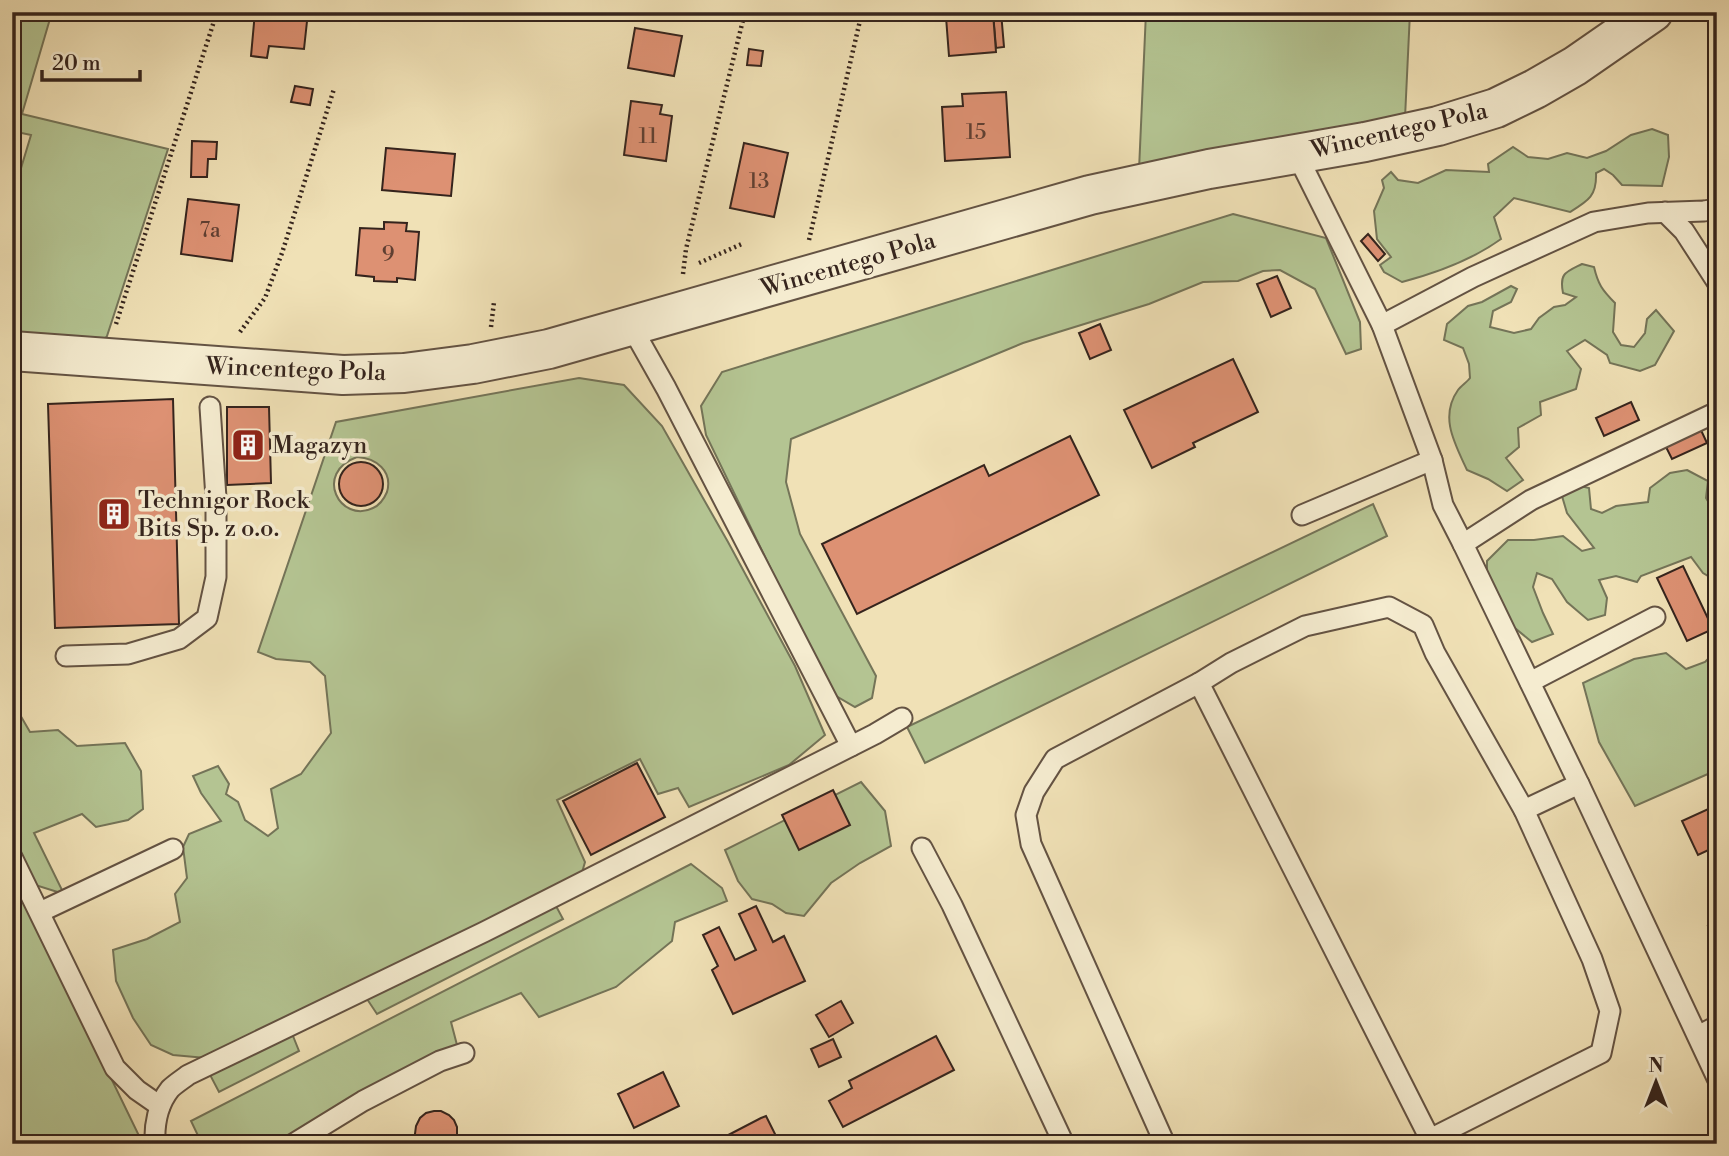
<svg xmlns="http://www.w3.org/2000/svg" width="1729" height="1156" font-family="'Libre Bodoni',serif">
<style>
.green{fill:#b4c492;stroke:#747458;stroke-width:2;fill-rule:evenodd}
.building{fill:#dd9173;stroke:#35241d;stroke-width:2}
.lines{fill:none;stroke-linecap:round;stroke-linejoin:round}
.service-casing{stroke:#645343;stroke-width:23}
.tertiary-casing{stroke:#645343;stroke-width:42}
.path{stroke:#35241d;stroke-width:4.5;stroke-dasharray:2 3.5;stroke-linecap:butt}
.service{stroke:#f5ecd0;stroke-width:19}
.tertiary{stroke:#f5ecd0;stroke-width:38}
.labels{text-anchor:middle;stroke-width:7;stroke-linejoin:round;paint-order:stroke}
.number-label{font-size:21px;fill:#5f3f32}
.street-label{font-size:24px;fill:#35241d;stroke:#f5ecd0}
.poi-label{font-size:24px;fill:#35241d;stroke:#f5ecd0;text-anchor:start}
</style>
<rect width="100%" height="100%" fill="#f0e1b6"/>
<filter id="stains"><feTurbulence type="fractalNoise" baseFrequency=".00286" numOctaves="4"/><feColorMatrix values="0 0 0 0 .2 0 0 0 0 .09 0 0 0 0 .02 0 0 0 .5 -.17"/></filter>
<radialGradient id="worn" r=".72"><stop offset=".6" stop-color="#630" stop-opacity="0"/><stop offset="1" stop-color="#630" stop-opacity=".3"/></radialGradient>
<g class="green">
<path d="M12 12H52L22 114 168 149 107 336 103 341 12 338V198L31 135 12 131Z"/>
<path d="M1146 12H1410L1405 118 1139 170Z"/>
<path d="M1652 129 1668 135 1669 157 1662 186 1622 185 1613 175 1604 169 1596 173C1597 196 1588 201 1570 212L1514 198 1494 217 1501 239C1472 260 1436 273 1402 282L1384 272 1380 265 1391 257 1377 239 1374 211 1384 188 1382 180 1391 172 1398 180 1418 183 1446 170 1489 172 1488 164 1513 147 1528 157 1548 159 1567 153 1587 158 1606 151 1631 135Z"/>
<path d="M1233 214 1326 238 1360 322 1361 349 1346 354 1315 289 1280 270 1263 271 1238 281 1203 282 1149 304 1023 343 791 439 786 482 800 534 876 676 872 698 855 707 831 693 706 435 701 406 722 372Z"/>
<path d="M1582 264 1594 267C1598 284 1602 290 1615 303L1613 332 1621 345 1634 347 1645 333 1647 319 1656 310 1674 331 1655 365 1640 371 1610 363 1607 355 1585 340 1567 351 1581 369 1576 389 1540 402 1541 415 1518 428 1519 447 1506 458 1523 480 1507 491 1488 479 1467 470C1455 444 1439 417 1458 390 1461 386 1467 382 1470 378L1469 364 1463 348 1444 340 1447 324 1468 306 1482 302 1511 286 1517 289 1511 302 1493 311 1490 327 1514 333 1531 329 1539 318 1554 307 1565 305 1576 297 1563 293C1559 273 1566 272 1582 264Z"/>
<path d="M579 378 624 385 662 426 728 542 795 666 825 735 789 765 689 807 678 788 658 794 640 759 557 800 585 862 581 876 206 1058 173 1055 151 1045 133 1018 116 981 113 950 147 939 180 922 175 894 187 878 183 847 189 834 221 821 201 793 193 776 218 766 229 784 226 794 238 802 245 820 268 836 278 828 271 789 301 774 331 733 325 676 310 662 276 659 258 652 336 422ZM357 457C376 458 393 471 387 492 384 499 380 505 373 508 340 524 313 473 357 457Z"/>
<path d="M1687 470 1708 481 1706 498 1717 516V579L1715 580 1703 573 1691 557 1641 576 1637 582 1616 576 1599 580 1607 598 1605 615 1588 620 1567 602 1552 579 1537 573 1533 587 1543 613 1553 634 1532 642 1510 624 1487 574V561L1508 540H1534L1563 536 1582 551 1594 548 1567 513 1562 496 1576 485 1589 488 1591 509 1602 513 1616 506 1648 502 1650 488 1670 473Z"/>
<path d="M1373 504 1387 536 925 763 907 727Z"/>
<path d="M1717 650V770L1635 806 1599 742 1583 683 1634 659 1666 653 1686 669 1705 662Z"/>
<path d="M12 701 30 732 58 730 77 746 125 743 141 771 143 809 128 820 96 827 82 814 34 833 64 894 32 884 12 842Z"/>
<path d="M861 782 885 811 891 846 860 863 831 883 804 916 786 913 772 904 752 899 738 881 725 850Z"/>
<path d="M691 864 722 888 727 901 675 922 672 941 616 987 539 1017 521 993 451 1022 457 1045 357 1097 282 1144H202L191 1121Z"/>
<path d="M12 874 143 1144H12Z"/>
<path d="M556 906 563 919 377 1014 367 999Z"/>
<path d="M291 1031 299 1051 219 1092 208 1071Z"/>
</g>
<g class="building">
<path d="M255 12H308L304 49 269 46 267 58 251 56Z"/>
<path d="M1001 12 1004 47 996 48 993 13Z"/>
<path d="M993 13 996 52 949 56 946 17Z"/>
<path d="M635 28 682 36 674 76 628 68Z"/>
<path d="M749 49 763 51 761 66 747 65Z"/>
<path d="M295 86 313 89 310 105 291 102Z"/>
<path d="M1006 92 1010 157 945 161 942 107 963 106 962 94Z"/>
<path d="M631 101 662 105 660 114 672 116 666 161 624 155Z"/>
<path d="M192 141 217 142 216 159H208L207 177H191Z"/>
<path d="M744 143 788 153 774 217 730 208Z"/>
<path d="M386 148 455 154 451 196 382 190Z"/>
<path d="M188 199 239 205 232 261 181 254Z"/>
<path d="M384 222 407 223 406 231 419 232 415 280 397 278V282L374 281V277L356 275 360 228 384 229Z"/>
<path d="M1368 234 1385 254 1378 261 1361 241Z"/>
<path d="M1277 276 1291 308 1271 317 1257 284Z"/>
<path d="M1100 324 1111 350 1090 359 1079 333Z"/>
<path d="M1233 359 1258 412 1193 443 1195 447 1152 468 1124 410Z"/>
<path d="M173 399 179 624 55 628 48 404Z"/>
<path d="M1631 402 1639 420 1604 436 1596 418Z"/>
<path d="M227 407H269L271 483 227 485Z"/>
<path d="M1700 428 1707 443 1672 459 1665 445Z"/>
<path d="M1070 436 1099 495 857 614 822 544 984 465 989 476Z"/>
<circle cx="361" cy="484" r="22"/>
<path d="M1683 566 1713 629 1687 641 1657 578Z"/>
<path d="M637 763 665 817 591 855 563 801Z"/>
<path d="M833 790 850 825 799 850 782 815Z"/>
<path d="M1717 805V846L1698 855 1682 821Z"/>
<path d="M756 906 773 942 784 936 805 981 733 1014 712 970 718 966 703 935 719 927 735 960 756 950 739 914Z"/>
<path d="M1717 922V944L1708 926Z"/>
<path d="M841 1001 853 1023 829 1037 816 1015Z"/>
<path d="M936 1036 954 1070 843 1127 829 1101 852 1088 849 1081Z"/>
<path d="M833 1039 841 1057 819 1067 811 1049Z"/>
<path d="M663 1072 679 1106 634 1128 618 1094Z"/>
<path d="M434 1111H441L449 1115 454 1120 457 1127V1136L454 1144H419L418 1142 415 1134 416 1126 420 1118 426 1113Z"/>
<path d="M766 1116 780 1144H711L761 1118Z"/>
</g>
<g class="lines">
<defs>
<g id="service">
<path d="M1296 153 1382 325 1432 460 1443 505 1463 544 1579 784 1717 1078"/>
<path d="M1665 212 1684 231 1717 282"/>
<path d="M1382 325 1473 277 1594 222 1648 213 1704 211 1717 209"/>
<path d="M631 326 666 388 851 746"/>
<path d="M1302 515 1432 460"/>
<path d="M1463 544 1531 500 1717 412"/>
<path d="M66 656 128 654 179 639 207 618 216 577V498L210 407"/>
<path d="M1530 682 1655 617"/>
<path d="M1199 683 1430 1139"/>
<path d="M1524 810 1579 784"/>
<path d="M922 848 952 905 1064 1144"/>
<path d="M12 857 115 1068 137 1090 160 1106"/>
<path d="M40 912 173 849"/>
<path d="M1698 1036 1717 1026"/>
<path d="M155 1144C154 1125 158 1104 170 1089 175 1084 183 1079 188 1075L484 932 875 734 902 718"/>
<path d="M293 1144 363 1101 440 1061 464 1053"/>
<path d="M1165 1144 1031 844 1026 815 1034 792 1055 759 1199 683 1231 663 1305 626 1389 607 1423 625 1435 653 1524 810 1592 959 1610 1011 1601 1053 1420 1144"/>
</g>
<path id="tertiary" d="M12 351 343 375 404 373 473 364 549 349 1090 195 1209 169 1365 142 1438 126 1496 108 1535 89 1575 66 1653 12"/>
</defs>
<use href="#service" class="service-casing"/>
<use href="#tertiary" class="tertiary-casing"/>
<g class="path">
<path d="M809 240 862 12"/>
<path d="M699 263 744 243"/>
<path d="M683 274 686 249 745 12"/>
<path d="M116 324 217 12"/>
<path d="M491 327 494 302"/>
<path d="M240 332 265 298 282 253 334 89"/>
</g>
<use href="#service" class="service"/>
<use href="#tertiary" class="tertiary"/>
</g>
<defs>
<symbol id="building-square" viewBox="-11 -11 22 22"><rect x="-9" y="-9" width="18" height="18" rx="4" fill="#8f2418" stroke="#f5ecd0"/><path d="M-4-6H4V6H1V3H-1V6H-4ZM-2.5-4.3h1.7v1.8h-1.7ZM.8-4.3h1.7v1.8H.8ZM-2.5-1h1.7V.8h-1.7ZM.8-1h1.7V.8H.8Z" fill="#fff"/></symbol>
</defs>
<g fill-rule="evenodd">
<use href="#building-square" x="229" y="426" width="38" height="38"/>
<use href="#building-square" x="95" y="495" width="38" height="38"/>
</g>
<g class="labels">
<g class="number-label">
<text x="976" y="139">15</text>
<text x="648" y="143">11</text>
<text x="759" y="188">13</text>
<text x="210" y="237">7a</text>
<text x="388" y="261">9</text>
</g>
<g class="street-label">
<text transform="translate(1399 130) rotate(-13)" y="8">Wincentego Pola</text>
<text transform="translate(848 264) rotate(-16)" y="8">Wincentego Pola</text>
<text transform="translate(296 369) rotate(2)" y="8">Wincentego Pola</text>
</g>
<g class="poi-label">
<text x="272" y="453">Magazyn</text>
<text x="138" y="508">Technigor Rock<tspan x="138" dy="28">Bits Sp. z o.o.</tspan></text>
</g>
</g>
<rect width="1729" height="1156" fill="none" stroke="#f0e1b6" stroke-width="42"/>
<rect x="14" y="14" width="1701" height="1128" fill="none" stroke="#35241d" stroke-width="3.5"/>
<rect x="21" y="21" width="1687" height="1114" fill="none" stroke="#35241d" stroke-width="2"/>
<g transform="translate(1656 1082)" stroke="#f5ecd0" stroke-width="5" paint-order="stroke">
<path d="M0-5L12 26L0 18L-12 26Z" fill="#35241d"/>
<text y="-10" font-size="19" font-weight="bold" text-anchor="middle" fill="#35241d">N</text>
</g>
<path d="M42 70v10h98v-10" fill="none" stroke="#35241d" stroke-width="3.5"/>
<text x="52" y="70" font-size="21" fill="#35241d" stroke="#f5ecd0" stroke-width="5" paint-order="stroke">20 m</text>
<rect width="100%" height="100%" filter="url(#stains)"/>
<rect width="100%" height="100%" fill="url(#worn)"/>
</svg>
